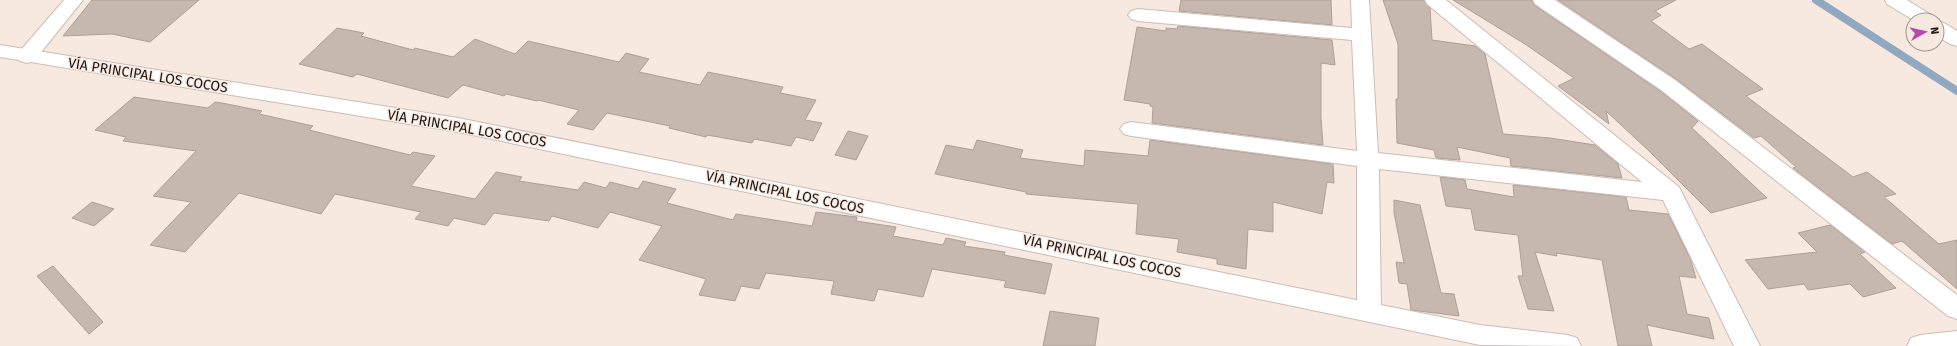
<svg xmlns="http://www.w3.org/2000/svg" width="1957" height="346" font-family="'Fira Sans',sans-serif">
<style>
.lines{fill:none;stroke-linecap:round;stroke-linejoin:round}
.stream{stroke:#90a8c0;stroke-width:8}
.building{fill:#c7b8af;stroke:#ad9f97}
.street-casing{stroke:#cbbcb4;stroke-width:2}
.secondary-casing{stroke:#cbbcb4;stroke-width:2}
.street{fill:#fff;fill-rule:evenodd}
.secondary{fill:#fff;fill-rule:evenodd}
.labels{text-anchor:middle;stroke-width:3;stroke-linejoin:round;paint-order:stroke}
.street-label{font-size:14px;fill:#1c1714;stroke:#f8e9e0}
</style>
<rect width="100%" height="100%" fill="#f8e9e0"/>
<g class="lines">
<path class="stream" d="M1816 0 1957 91"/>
</g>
<g class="building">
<path d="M92 0H199L150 42 112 34 63 36Z"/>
<path d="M1181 0H1331L1332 25 1179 11Z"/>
<path d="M1383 0H1424L1430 8 1432 40 1475 46 1485 54 1503 134 1550 138 1595 145 1618 164 1622 178 1511 166 1510 158 1457 147 1460 160 1436 158 1434 150 1397 143 1396 99H1398V44Z"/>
<path d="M1453 0H1532L1534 5 1660 91 1698 121 1692 128 1767 198 1711 213 1649 151 1606 111 1609 124 1558 86 1574 78 1525 44Z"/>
<path d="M1558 0H1676L1655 11 1661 15 1651 21 1689 49 1702 44 1763 89 1746 96 1853 177 1867 172 1896 194 1884 197 1939 244 1957 240V289L1902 241 1892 244 1793 168 1796 167 1761 136 1754 138 1676 79Z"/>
<path d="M1178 26 1332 40 1335 65 1321 63V118L1323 145 1152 123 1153 107 1150 106V104L1124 100 1137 27 1166 31V28L1177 29Z"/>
<path d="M337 28 364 33 361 36 413 50 415 48 453 57 475 39 515 54 528 41 619 62 626 53 649 59 639 72 700 85 708 72 783 87 780 93 816 100 805 120 822 123 813 141 796 137 791 146 754 139 752 143 707 135 706 137 669 128 670 126 607 113 593 130 567 124 579 110 538 100 537 101 506 94 504 96 463 85 448 98 357 74 353 77 299 64Z"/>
<path d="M134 97 208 108 215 102 222 103 262 111 259 114 313 126 309 130 410 155 413 152 435 156 411 186 475 199 496 172 522 177 519 181 578 190 584 182 606 188 610 182 638 189 643 181 676 189 667 203 733 220 736 214 812 226 816 212 857 217 856 221 896 227 893 236 943 245 946 238 966 242 964 246 1005 252 1004 255 1052 264 1045 294 1004 287 1006 281 932 269 923 297 878 289 874 301 831 294 834 281 766 273 759 289 741 286 735 301 699 295 706 279 639 260 662 226 610 212 598 228 552 216 549 221 494 213 485 225 454 218 448 226 415 219 421 212 335 194 321 214 239 193 185 252 150 245 191 202 153 196 196 151 123 141 126 137 95 130Z"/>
<path d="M848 131 868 136 856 160 835 155Z"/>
<path d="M977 140 1023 150 1020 158 1084 166 1085 150 1148 156 1150 140 1333 164 1334 183 1327 182 1322 214 1273 202V232L1248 229 1246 269 1217 264V259L1177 252 1179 239 1136 234 1138 204 1026 194V192L935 174 946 145 973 150Z"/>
<path d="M1440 177 1465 180 1467 189 1514 197 1513 185 1626 197 1629 210 1668 214 1690 258 1696 278 1679 276 1687 314 1709 318 1714 339 1647 325 1652 346H1618L1602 260 1556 253 1557 256 1535 252 1554 311 1528 309 1518 276H1523L1518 235 1475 230 1471 209 1446 206Z"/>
<path d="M1394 200 1420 205 1441 293 1454 294 1459 316 1411 310 1407 284 1399 283 1396 262 1404 263 1394 213Z"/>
<path d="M92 202 114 209 94 226 72 218Z"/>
<path d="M1830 225 1865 252 1860 254 1896 288 1863 297 1850 284 1808 290 1804 284 1768 289 1745 260 1817 252 1798 233Z"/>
<path d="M53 266 103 322 89 334 37 276Z"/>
<path d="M1050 311 1099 318 1095 346H1043Z"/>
</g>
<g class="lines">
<defs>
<g id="street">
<path d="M64 0H83L34 61 27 63 20 61 17 56 20 51Z"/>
<path d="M1351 0H1369L1378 153 1642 182 1427 4 1425 0H1446L1679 187 1760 346H1734L1663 200 1379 169 1381 311 1378 318 1369 321 1360 318 1357 311V166L1131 136 1124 134 1120 129 1124 124 1131 122 1357 151 1352 40 1138 21 1131 19 1128 15 1131 11 1138 9 1352 28Z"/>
<path d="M1533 0H1555L1675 80 1957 295V319L1948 316 1661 90 1535 4Z"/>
<path d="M1885 0H1907L1933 16 1936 20H1913L1887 4Z"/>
<path d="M1937 21 1944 23 1957 31V46L1950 44 1937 36Z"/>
</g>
<g id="secondary">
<path d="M0 45 458 118 1480 325 1568 335 1577 338 1581 346 1480 345 458 132 0 57Z"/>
<path d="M1957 331V346H1907L1911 338 1920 335Z"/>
</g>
</defs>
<use href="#street" class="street-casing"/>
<use href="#secondary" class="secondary-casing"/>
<use href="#street" class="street"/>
<use href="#secondary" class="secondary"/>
</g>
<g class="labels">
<g class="street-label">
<text transform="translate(148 75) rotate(9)" y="5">VÍA PRINCIPAL LOS COCOS</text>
<text transform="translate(467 128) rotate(10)" y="5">VÍA PRINCIPAL LOS COCOS</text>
<text transform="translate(785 192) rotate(12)" y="5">VÍA PRINCIPAL LOS COCOS</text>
<text transform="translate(1102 256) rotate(12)" y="5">VÍA PRINCIPAL LOS COCOS</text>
</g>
</g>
<g transform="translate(1925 32) rotate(82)"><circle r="19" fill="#f8e9e0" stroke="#a0958e"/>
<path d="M0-3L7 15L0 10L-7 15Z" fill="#b34bad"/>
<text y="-6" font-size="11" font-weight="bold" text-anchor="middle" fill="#1c1714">N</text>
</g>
</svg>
